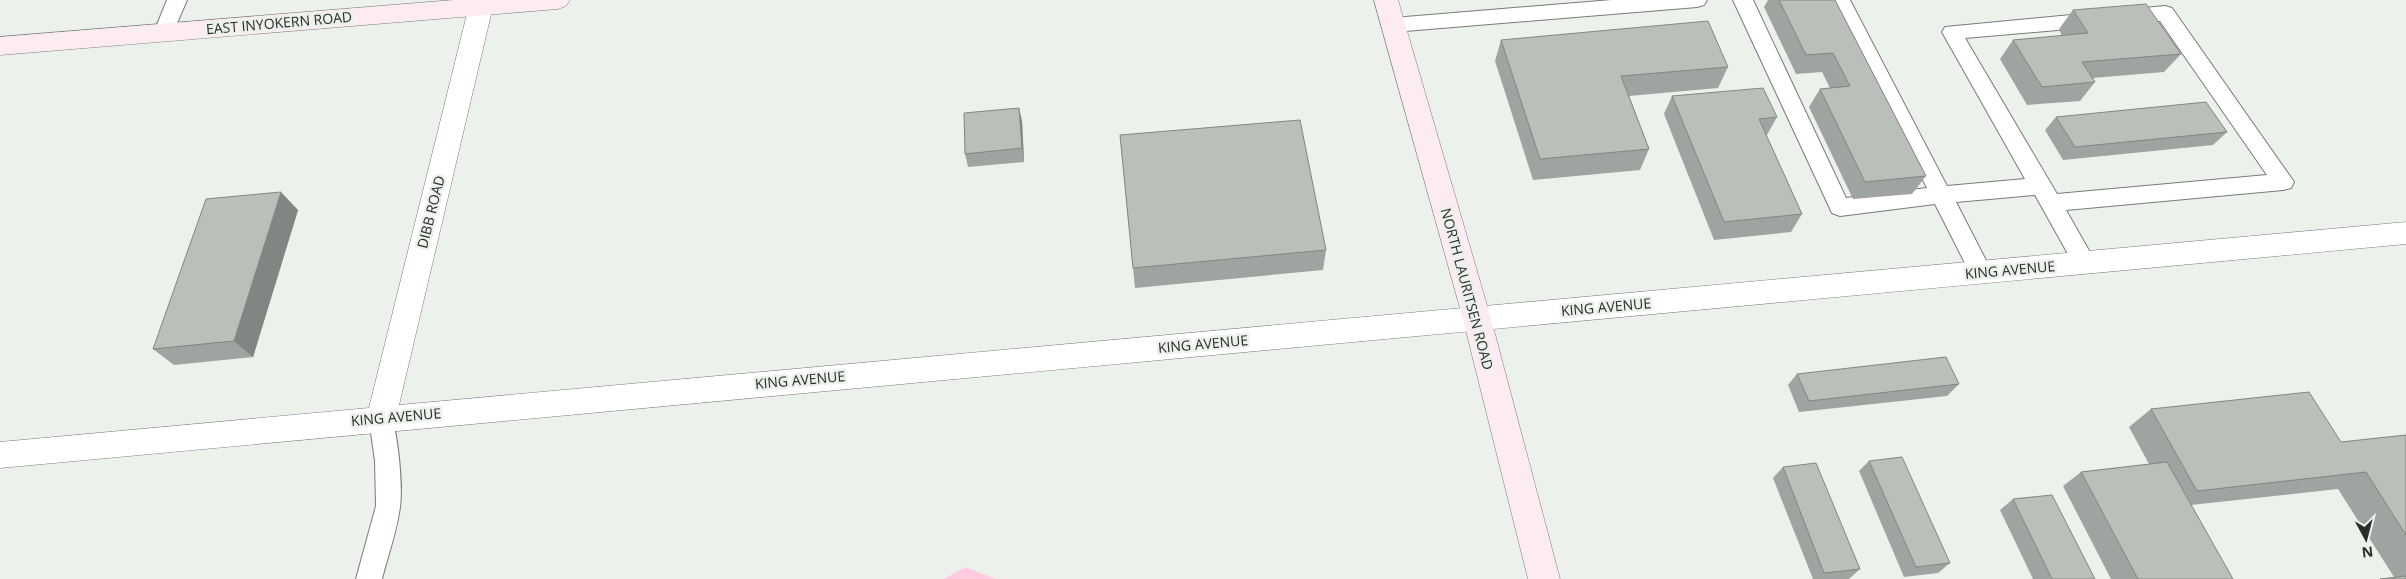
<svg xmlns="http://www.w3.org/2000/svg" width="2406" height="579" font-family="'Open Sans',sans-serif">
<style>
.green{fill:#feccde}
.lines{fill:none;stroke-linecap:round;stroke-linejoin:round}
.lane-casing{stroke:#777c77;stroke-width:2}
.street-casing{stroke:#777c77;stroke-width:1}
.secondary-casing{stroke:#777c77;stroke-width:1}
.lane{fill:#fff;fill-rule:evenodd}
.street{fill:#fff;fill-rule:evenodd}
.secondary{fill:#fcecf2;fill-rule:evenodd}
.wall{fill:#a0a4a0}
.shaded-wall{fill:#828682}
.building{fill:#babfba;stroke:#828682}
.labels{text-anchor:middle;stroke-width:5;stroke-linejoin:round;paint-order:stroke}
.street-label{font-size:14px;fill:#2b2d2b;stroke:#ecf1ec}
</style>
<rect width="100%" height="100%" fill="#ecf1ec"/>
<path class="green" d="M965 567 996 579H944Z"/>
<g class="lines">
<defs>
<g id="lane">
<path d="M167 0H187L171 37 164 39 157 37 154 32Z"/>
<path d="M1612 0H1707L1704 5 1697 7 1393 32 1386 30 1383 25 1386 20 1393 18Z"/>
<path d="M1733 0H1753L1846 198 1927 188 1830 0H1850L1947 186 2025 179 1942 32 1945 27 2165 6 2172 8 2294 182 2291 188 2283 190 2066 210 2096 263 2093 270 2085 272 2077 270 2035 195 1956 202 1992 272 1989 279 1981 281 1973 279 1935 204 1840 216 1832 213ZM2160 21 2267 175 2057 194 1965 38Z"/>
<path d="M381 407 389 410C398 430 403 486 400 507 397 531 388 555 382 579H356L376 506 375 461 369 418 373 410Z"/>
</g>
<path id="street" d="M473 0H489L493 6 399 405 2406 222V244L0 468V442L369 408 469 6Z"/>
<g id="secondary">
<path d="M454 0H570L566 6 558 9 0 55V37Z"/>
<path d="M1374 0H1398L1491 319 1560 579H1528L1463 319Z"/>
</g>
</defs>
<use href="#lane" class="lane-casing"/>
<use href="#street" class="street-casing"/>
<use href="#secondary" class="secondary-casing"/>
<use href="#lane" class="lane"/>
<use href="#street" class="street"/>
<use href="#secondary" class="secondary"/>
</g>
<g class="wall">
<path d="M1768 0H1835L1926 176 1912 194 1853 199 1809 107 1820 89 1830 88 1822 72 1796 74 1764 7Z"/>
<path d="M2073 10 2181 54 2164 72 2093 78 2095 82 2080 101 2027 105 2000 59 2013 40 2062 36 2059 29Z"/>
<path d="M1501 40 1728 67 1718 88 1629 96 1649 149 1640 170 1533 180 1495 61Z"/>
<path d="M1672 96 1777 117 1767 135H1766L1802 214 1791 232 1714 240 1664 114Z"/>
<path d="M2056 117 2227 132 2213 145 2063 160 2045 130Z"/>
<path d="M1022 121 1024 162 968 167 965 154Z"/>
<path d="M1120 135 1326 250 1323 270 1135 288Z"/>
<path d="M298 210 253 357 174 365 153 349Z"/>
<path d="M1797 374 1959 384 1947 396 1799 412 1788 385Z"/>
<path d="M2151 409 2341 442 2406 435V579L2394 577 2338 489 2191 505 2233 579H2111L2063 486 2081 472 2149 464 2129 427Z"/>
<path d="M1869 461 1950 563 1938 573 1904 577 1859 471Z"/>
<path d="M1783 467 1860 569 1849 579H1813L1773 478Z"/>
<path d="M2013 499 2095 579H2033L2000 510Z"/>
</g>
<g class="shaded-wall">
<path d="M1019 108 1022 121 1024 162 1022 148Z"/>
<path d="M281 192 298 210 253 357 234 341Z"/>
</g>
<g class="building">
<path d="M1779 0H1835L1926 176 1865 182 1820 89 1850 86 1833 53 1806 55Z"/>
<path d="M2146 4 2181 54 2082 62 2095 82 2042 87 2013 40 2088 33 2073 10Z"/>
<path d="M1708 21 1728 67 1621 76 1649 149 1540 159 1501 40Z"/>
<path d="M1763 88 1777 117 1759 119 1802 214 1724 222 1672 96Z"/>
<path d="M2206 102 2227 132 2075 147 2056 117Z"/>
<path d="M1019 108 1022 148 965 154 964 113Z"/>
<path d="M1300 120 1326 250 1133 268 1120 135Z"/>
<path d="M281 192 234 341 153 349 206 199Z"/>
<path d="M1946 357 1959 384 1809 401 1797 374Z"/>
<path d="M2309 392 2341 442 2406 435V535L2366 472 2197 491 2151 409Z"/>
<path d="M1902 457 1950 563 1916 567 1869 461Z"/>
<path d="M2167 462 2233 579H2138L2081 472Z"/>
<path d="M1816 463 1860 569 1824 573 1783 467Z"/>
<path d="M2052 495 2095 579H2052L2013 499Z"/>
<path d="M2406 576V579H2380Z"/>
</g>
<g class="labels">
<g class="street-label">
<text transform="translate(279 23) rotate(-5)" y="5">EAST INYOKERN ROAD</text>
<text transform="translate(431 212) rotate(-76)" y="5">DIBB ROAD</text>
<text transform="translate(2010 270) rotate(-5)" y="5">KING AVENUE</text>
<text transform="translate(1467 289) rotate(75)" y="5">NORTH LAURITSEN ROAD</text>
<text transform="translate(1606 307) rotate(-5)" y="5">KING AVENUE</text>
<text transform="translate(1203 344) rotate(-5)" y="5">KING AVENUE</text>
<text transform="translate(800 380) rotate(-5)" y="5">KING AVENUE</text>
<text transform="translate(396 417) rotate(-5)" y="5">KING AVENUE</text>
</g>
</g>
<g transform="translate(2366 539) rotate(173)" stroke="#ecf1ec" stroke-width="4" paint-order="stroke">
<path d="M0-4L9 19L0 12L-9 19Z" fill="#2b2d2b"/>
<text y="-8" font-size="14" font-weight="bold" text-anchor="middle" fill="#2b2d2b">N</text>
</g>
</svg>
